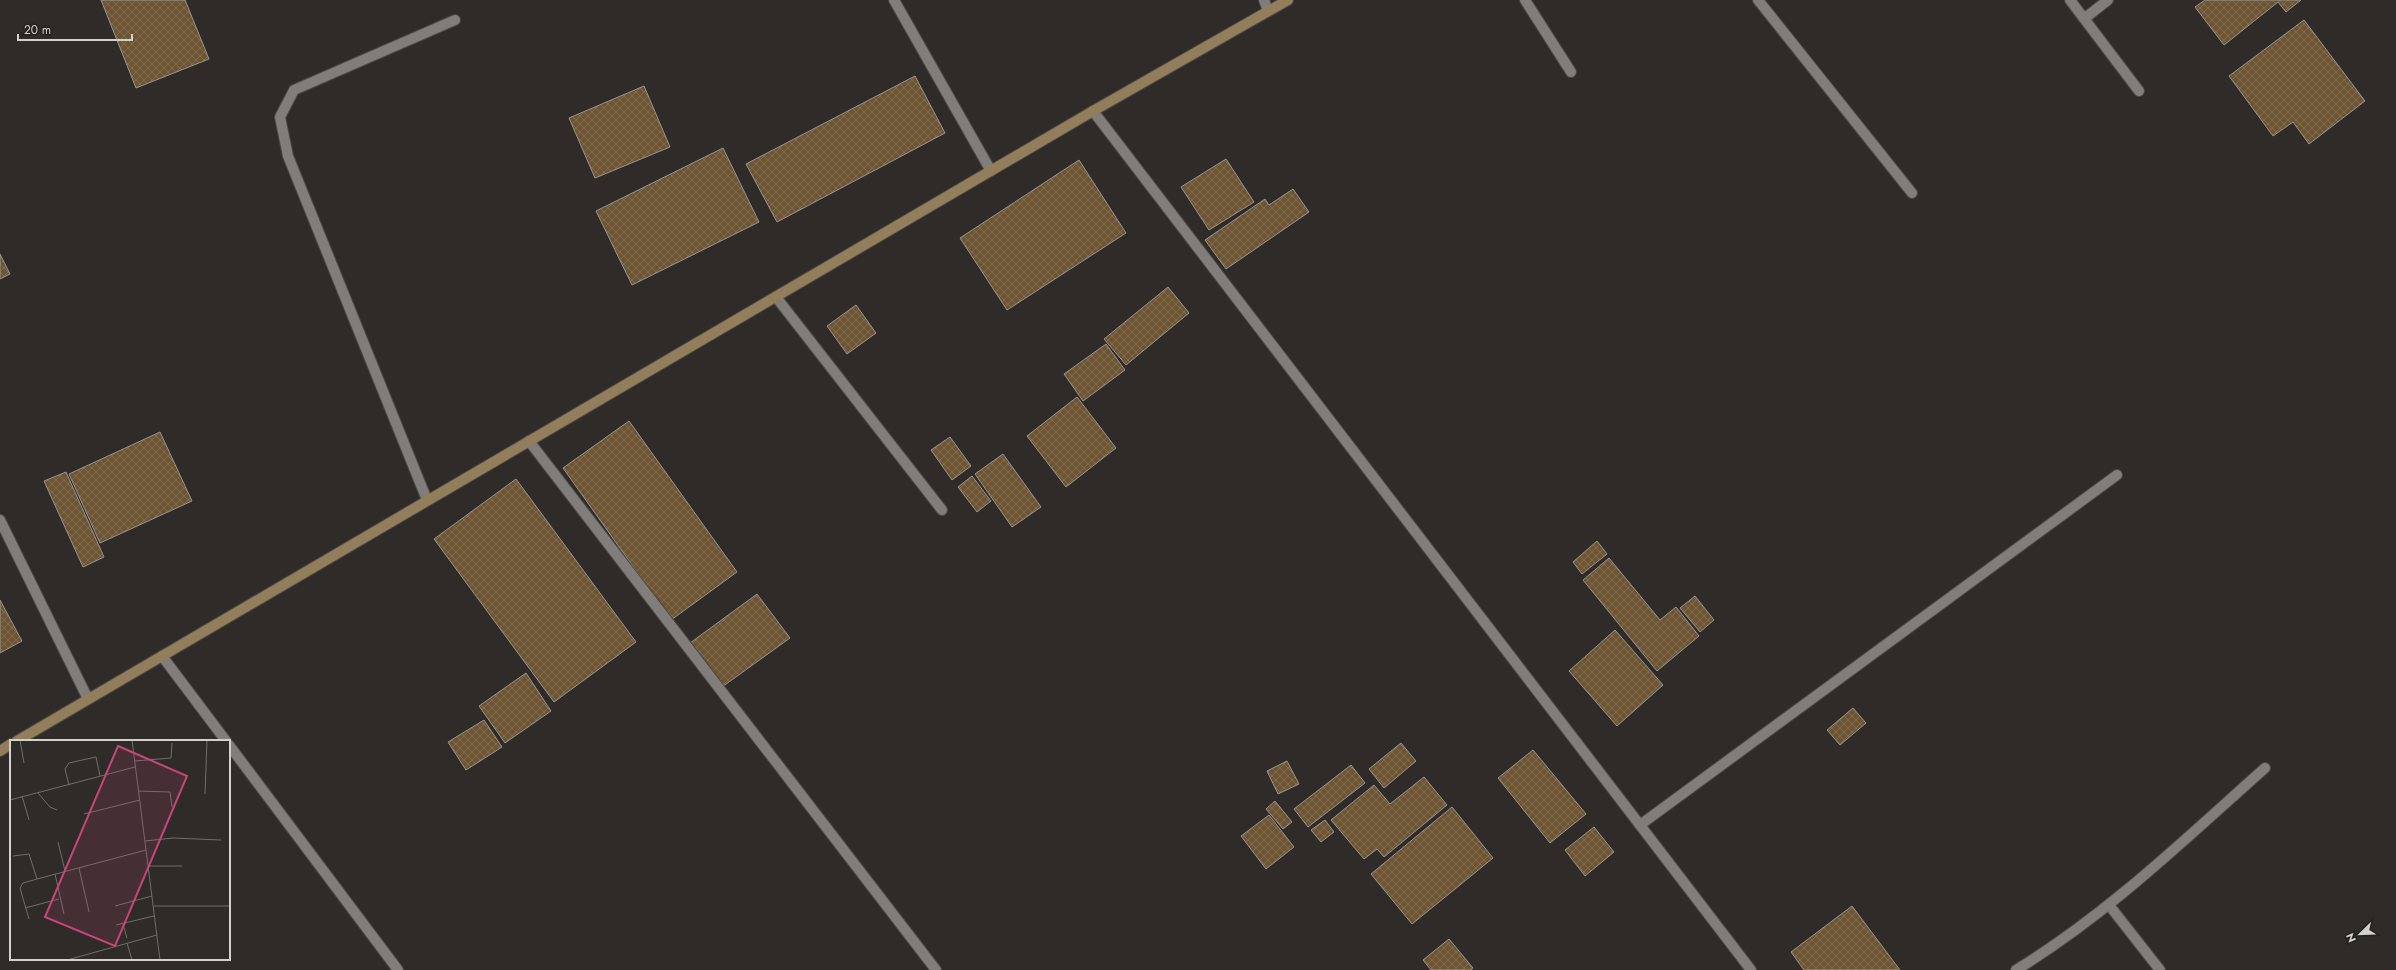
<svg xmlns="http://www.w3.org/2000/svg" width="2396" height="970" font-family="Jost,sans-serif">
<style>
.building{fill:url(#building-cross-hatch);stroke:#989592}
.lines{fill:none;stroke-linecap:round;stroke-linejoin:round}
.service-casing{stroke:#4b4946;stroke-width:12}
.minor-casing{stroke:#4b4946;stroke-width:12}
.secondary-casing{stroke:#4b4946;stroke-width:12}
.service{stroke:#807d7a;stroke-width:10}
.minor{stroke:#807d7a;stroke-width:10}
.secondary{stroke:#937e5c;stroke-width:10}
.inset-road{fill:none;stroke:#706d6b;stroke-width:1}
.view{fill:#c64678;fill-opacity:0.15;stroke:#c64678;stroke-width:2}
.inset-edge{fill:none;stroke:#d2d1cf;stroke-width:2}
</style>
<defs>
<pattern id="building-cross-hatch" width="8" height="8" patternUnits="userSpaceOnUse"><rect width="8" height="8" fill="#6d5432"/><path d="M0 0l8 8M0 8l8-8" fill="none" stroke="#816c4f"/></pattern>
</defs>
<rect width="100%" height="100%" fill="#2e2b29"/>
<g class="building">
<path d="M101 0H185L209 59 136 88Z"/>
<path d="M2205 0H2301L2286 12 2278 2 2224 45 2195 7Z"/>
<path d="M2304 20 2365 101 2309 144 2293 122 2273 136 2229 76Z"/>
<path d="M915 76 945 133 777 222 746 164Z"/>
<path d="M644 86 670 147 595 178 569 118Z"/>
<path d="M723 148 759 222 632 285 596 211Z"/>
<path d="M1226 159 1254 202 1209 230 1181 187Z"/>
<path d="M1079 160 1126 233 1007 310 960 238Z"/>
<path d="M1293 189 1309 212 1226 269 1205 240 1265 199 1269 205Z"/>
<path d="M0 254 10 274 0 279Z"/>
<path d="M1168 287 1189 313 1126 365 1104 339Z"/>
<path d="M856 305 876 333 847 354 827 326Z"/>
<path d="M1106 344 1125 370 1083 401 1064 374Z"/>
<path d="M1077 397 1116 448 1066 487 1027 436Z"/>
<path d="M629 421 737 572 671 620 563 468Z"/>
<path d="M160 432 192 501 100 543 69 474Z"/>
<path d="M950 437 971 466 952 480 931 450Z"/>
<path d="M1003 454 1041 507 1012 527 975 474Z"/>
<path d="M66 472 104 557 83 567 44 481Z"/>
<path d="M972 476 991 501 977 512 958 487Z"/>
<path d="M516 479 636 642 554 702 434 539Z"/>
<path d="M1597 541 1607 554 1582 574 1573 562Z"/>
<path d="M1609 558 1660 620 1676 607 1699 636 1657 671 1583 580Z"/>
<path d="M757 594 790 638 722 687 690 643Z"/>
<path d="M1695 596 1714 620 1700 632 1680 608Z"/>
<path d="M0 600 22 641 0 653Z"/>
<path d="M1615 630 1663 685 1617 726 1569 671Z"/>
<path d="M526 673 551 711 505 743 479 706Z"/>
<path d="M1853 708 1866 723 1840 745 1827 730Z"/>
<path d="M484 720 502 747 466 770 448 742Z"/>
<path d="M1401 743 1416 761 1384 788 1369 769Z"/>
<path d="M1533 750 1586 814 1550 843 1498 778Z"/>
<path d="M1287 761 1299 784 1278 794 1267 771Z"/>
<path d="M1351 765 1365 783 1308 827 1294 809Z"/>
<path d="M1424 777 1447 805 1384 857 1377 849 1364 859 1331 820 1374 785 1390 804Z"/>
<path d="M1275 801 1292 822 1283 829 1266 809Z"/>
<path d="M1452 807 1493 858 1412 924 1371 874Z"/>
<path d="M1269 815 1294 847 1266 869 1241 836Z"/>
<path d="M1325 820 1334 832 1321 842 1311 830Z"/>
<path d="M1594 827 1614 852 1585 876 1565 850Z"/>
<path d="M1852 906 1900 970H1804L1791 952Z"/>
<path d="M1449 939 1473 968 1470 970H1431L1423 960Z"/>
</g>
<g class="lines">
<defs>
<g id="service">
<path d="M1525 0 1571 72"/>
<path d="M776 297 942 510"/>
</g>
<g id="minor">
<path d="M894 0 991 171"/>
<path d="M1264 0 1268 11"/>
<path d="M1758 0 1912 193"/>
<path d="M2070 0 2139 91"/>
<path d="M2085 18 2108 0"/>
<path d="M1093 111 1751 970"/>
<path d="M529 441 936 970"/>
<path d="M427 500 288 156 280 117 294 90 455 20"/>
<path d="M0 520 88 699"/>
<path d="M162 656 226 741"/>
<path d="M229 745 398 970"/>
<path d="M1640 825 2117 475"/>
<path d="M2109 905 2160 970"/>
<path d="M2016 970C2108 914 2185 839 2265 768"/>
</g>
<g id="secondary">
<path d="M17 741 1093 111 1288 0"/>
<path d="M0 751 11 744"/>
</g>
</defs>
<use href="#service" class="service-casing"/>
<use href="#minor" class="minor-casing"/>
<use href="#secondary" class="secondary-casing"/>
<use href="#service" class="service"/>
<use href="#minor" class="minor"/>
<use href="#secondary" class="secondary"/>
</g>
<g transform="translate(10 740)">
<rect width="220" height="220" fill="#2e2b29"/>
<path class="inset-road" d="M10 0 14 23M122 0 150 220M125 21 161 18 162 3M59 45 55 29 59 23 86 17 90 36M128 51 160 52 162 67M28 53 40 67 47 70M195 54 197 0M12 56 19 80M0 60 125 27M74 74 130 60M135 101 163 98 211 100M48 102 55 131M3 116 19 114 27 139 136 110M138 126H172M69 128 79 172M45 134 54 174M105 166 142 156M143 166H220M15 168 49 159M19 179 10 148 13 143 27 139M113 184 117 198M106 185 144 176M117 203 122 220M57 220 147 195"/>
<path class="view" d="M108 6 177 36 105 206 35 177Z"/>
<rect width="220" height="220" class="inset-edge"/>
</g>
<g transform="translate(2360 934) rotate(247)" stroke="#24221f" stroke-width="3" paint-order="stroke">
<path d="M0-3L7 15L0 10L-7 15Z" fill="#d2d1cf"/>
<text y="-6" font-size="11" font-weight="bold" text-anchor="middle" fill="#d2d1cf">N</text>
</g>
<path d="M18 34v6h114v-6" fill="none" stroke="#d2d1cf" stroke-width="2"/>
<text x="24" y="34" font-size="12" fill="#d2d1cf" stroke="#24221f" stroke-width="3" paint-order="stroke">20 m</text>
</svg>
